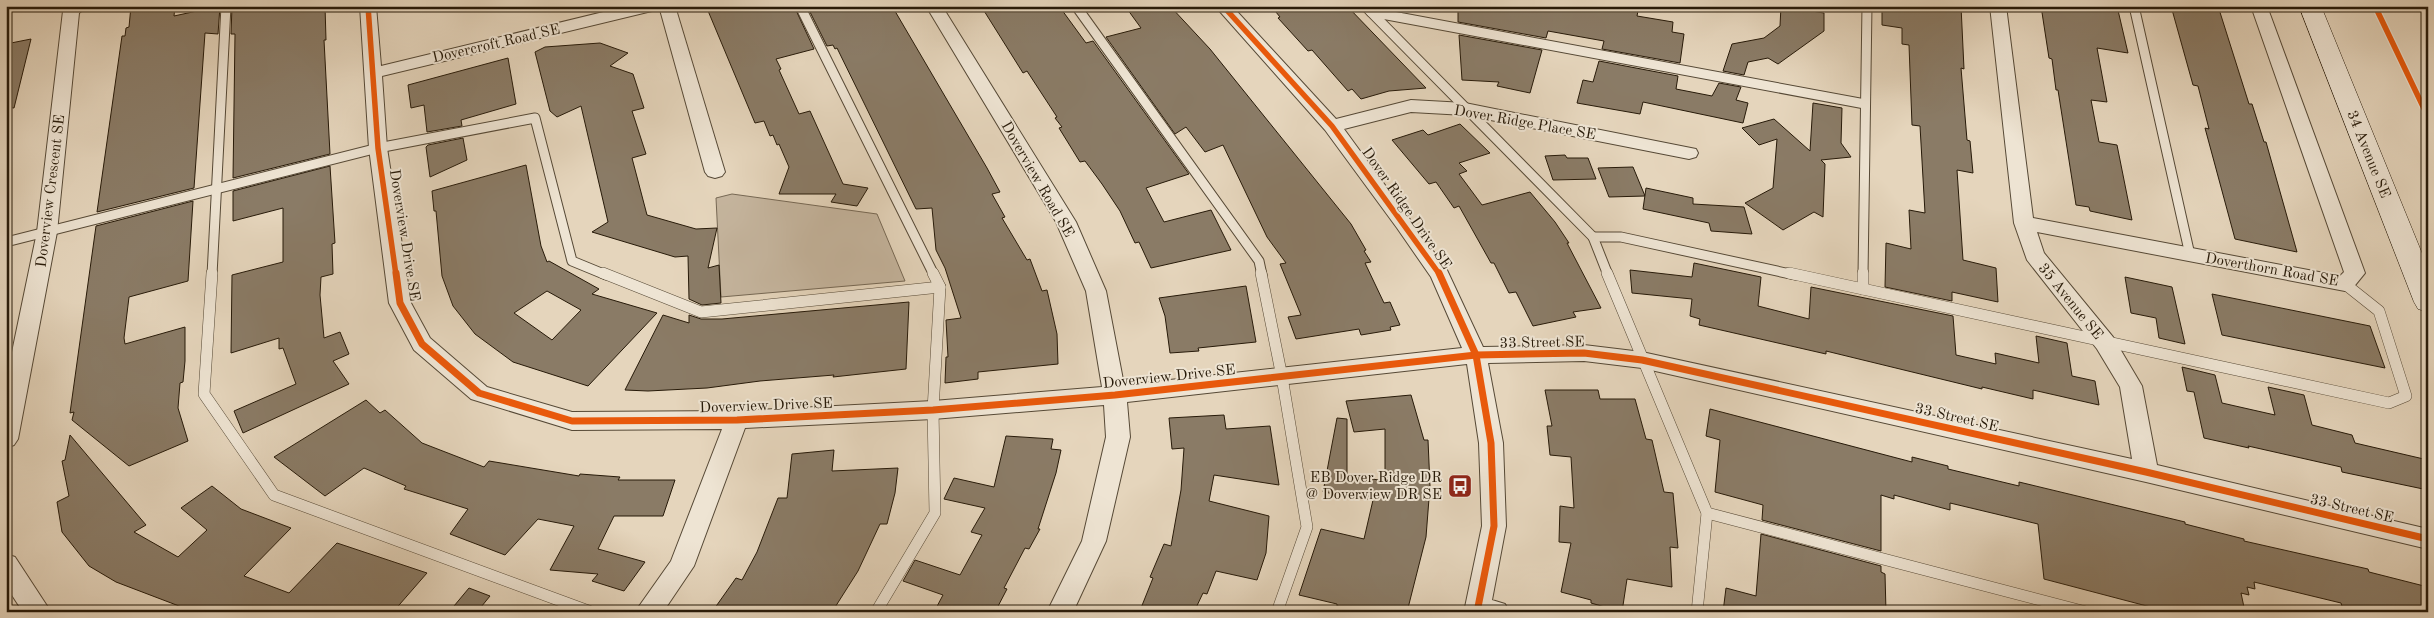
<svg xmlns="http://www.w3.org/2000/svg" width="2434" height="618" font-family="'Old Standard TT',serif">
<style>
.green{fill:#c5b59e;stroke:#766854}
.building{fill:#8a7b66;stroke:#271a09;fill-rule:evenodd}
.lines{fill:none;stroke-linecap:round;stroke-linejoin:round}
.lane-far1-casing{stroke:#564936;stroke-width:11}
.lane-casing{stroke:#564936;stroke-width:12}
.street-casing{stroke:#564936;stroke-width:2}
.secondary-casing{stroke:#271a09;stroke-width:1}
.lane-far1{stroke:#eee4d3;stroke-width:9}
.lane{stroke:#eee4d3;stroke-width:11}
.street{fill:#eee4d3;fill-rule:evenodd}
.secondary{fill:#eee4d3;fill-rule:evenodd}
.cycleway-far1-casing{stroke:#eee4d3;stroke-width:8}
.cycleway-casing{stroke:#eee4d3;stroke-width:10}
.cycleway-far1{stroke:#e8590c;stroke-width:5.5}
.cycleway{stroke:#e8590c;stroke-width:7}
.labels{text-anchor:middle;stroke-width:4;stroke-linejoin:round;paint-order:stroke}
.street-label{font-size:15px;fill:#271a09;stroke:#eee4d3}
.poi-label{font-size:15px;fill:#271a09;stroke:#eee4d3;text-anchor:end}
</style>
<rect width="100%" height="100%" fill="#e5d5bc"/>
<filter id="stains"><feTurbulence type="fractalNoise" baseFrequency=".004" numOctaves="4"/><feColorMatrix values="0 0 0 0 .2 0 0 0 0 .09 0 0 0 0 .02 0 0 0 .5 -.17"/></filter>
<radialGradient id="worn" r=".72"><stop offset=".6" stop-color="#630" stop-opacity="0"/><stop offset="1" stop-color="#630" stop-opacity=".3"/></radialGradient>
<path class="green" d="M732 194 877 214 905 281 721 297 716 198Z"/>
<g class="building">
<path d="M131 6H175L174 16 220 6 218 34 205 33 194 188 97 212 122 36H125L126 28 129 27Z"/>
<path d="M232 6H325L326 40H324L330 154 233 178 235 34H231Z"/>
<path d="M706 6H794L814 49 776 59 781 69 779 70 799 114 810 111 843 184 868 188 857 206 831 202 836 194H779L789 167 779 144 777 145 773 135 770 136 764 121 755 123Z"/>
<path d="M807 6H892L987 168 1000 192 992 194 1005 217 1002 218 1027 260 1030 259 1042 291 1047 290 1057 334 1058 364 978 372V379L945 383 946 357H948L946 320 961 318 945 268 936 250 932 208 916 209 837 48 835 49 833 45 827 46Z"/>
<path d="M981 6H1059L1086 43 1093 41 1189 174 1146 188 1164 222 1211 210 1231 250 1151 268 1139 242 1135 243 1120 211 1102 184 1085 161 1080 162 1059 128 1062 127 1055 118 1057 117 1027 71 1023 73Z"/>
<path d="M1125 6H1170L1210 49 1351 224 1366 250 1364 251 1371 262 1365 263 1384 303 1390 302 1400 325 1390 327 1391 330 1361 335 1359 329 1296 339 1288 317 1301 315 1280 264 1286 263 1267 237 1223 145 1205 152 1186 127 1175 134 1106 37 1141 28Z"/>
<path d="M1271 6H1347L1426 88 1389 91 1361 99 1352 89 1348 91 1312 50 1308 51 1278 18 1280 17Z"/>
<path d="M1458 6H1610L1638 11 1637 16 1673 22 1672 32 1684 34 1680 63 1602 49 1604 41 1548 31 1546 38 1458 22Z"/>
<path d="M1781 6 1824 13V31L1778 64 1768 58 1748 62 1744 75 1723 71 1732 44 1764 38 1780 26Z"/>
<path d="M1882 6H1961L1964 69 1961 68 1967 140 1970 141 1973 173 1957 170 1963 260 1996 268 1998 302 1952 292V301L1885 287 1886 243 1911 249 1909 210 1925 213 1920 126 1912 125 1909 45 1902 44V28L1882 25Z"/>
<path d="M2041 6H2117L2128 53 2097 48 2107 102 2091 100 2099 142 2117 145 2132 220 2090 211 2089 207 2076 205 2058 90H2056L2052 59 2049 58Z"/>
<path d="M2171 6H2218L2249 104H2252L2264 142H2266L2297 252 2235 239 2205 128 2209 129 2198 86 2193 85Z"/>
<path d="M1459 35 1542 50 1530 93 1497 86 1499 82 1462 80Z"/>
<path d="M31 39 14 108 6 107V44Z"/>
<path d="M600 43 628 53 610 66 633 74 644 108 632 111 646 154 632 158 647 215 696 229 717 228 708 268 719 265 721 303 702 305 689 299 688 256 675 257 592 232 608 222 581 106 557 117 550 111 535 52 545 47Z"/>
<path d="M508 58 516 104 461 120 462 126 427 132 424 105 411 108 408 85Z"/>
<path d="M1599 61 1678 76 1676 89 1712 96 1719 83 1741 87 1736 100 1748 103 1743 123 1643 102 1640 114 1577 103 1583 80 1593 82Z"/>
<path d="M1813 103 1842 108 1841 143 1851 157 1821 160 1825 164 1823 217 1814 212 1783 230 1745 203 1773 188 1777 139 1759 145 1742 128 1774 119 1810 151Z"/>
<path d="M1460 124 1490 153 1459 163 1467 171 1459 174 1482 205 1530 192 1555 222 1569 243H1567L1601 308 1573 312 1576 317 1533 326 1516 292 1509 293 1494 263H1491L1459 206 1454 208 1436 182 1429 184 1392 140 1423 130 1428 135Z"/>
<path d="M463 138 467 160 430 177 426 147 428 145Z"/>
<path d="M1565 155 1567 158H1588L1596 179 1553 180 1545 156Z"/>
<path d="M526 165 541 246 547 262 549 261 599 289 592 294 657 313 588 386 513 362 475 334 453 306 442 276 436 211H434L432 191ZM547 291 581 310 552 340 514 313Z"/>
<path d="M330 166 335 243 332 244 333 274 321 277 320 295 324 338 340 332 349 354 333 361 349 384 243 433 234 411 296 384 283 348 279 349V338L231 353 232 275 283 262V208L233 221V191Z"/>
<path d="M1633 167 1645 196 1609 197 1598 168Z"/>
<path d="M1646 188 1693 198V204L1744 207 1752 234 1711 231 1709 223 1643 209Z"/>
<path d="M193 201 188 281 129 297 124 338 125 344 185 327V361L183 382 180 383 178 408 188 441 129 466 72 420 74 412 70 413 96 226Z"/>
<path d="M1694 263 1761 277 1758 306 1809 319 1811 287 1953 316 1956 355 1996 364 1995 353 2039 363 2036 336 2067 343 2072 376 2095 381 2099 405 2033 390V399L1982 387V389L1826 351V354L1699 325 1700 319 1690 316 1692 299 1632 293 1630 270 1692 277Z"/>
<path d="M2125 277 2172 287 2185 344 2159 338 2156 318 2131 313Z"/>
<path d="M1246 286 1256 342 1198 348 1199 351 1170 353 1165 316 1159 298Z"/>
<path d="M2212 294 2370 326 2385 368 2222 335Z"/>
<path d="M909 302 906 369 833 377 834 375 760 381 707 388 648 391 625 390 663 315 689 323V315L701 319H722Z"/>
<path d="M2182 367 2215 375 2222 403 2275 415 2268 387 2304 395 2312 425 2352 435 2355 443 2428 460V490L2342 472 2341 467 2248 446 2249 448 2204 438 2194 392 2187 391Z"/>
<path d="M1545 390H1598L1600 399H1635L1646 439 1652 440 1664 492 1673 493 1678 548 1670 547 1672 587 1627 579 1622 612 1591 603V600L1561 592 1571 543 1559 542 1560 506 1574 508 1571 457 1550 455 1547 426H1552Z"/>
<path d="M1411 395 1424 440H1428L1430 486 1426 537 1407 612H1367L1337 606V604L1299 595 1321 529 1364 539 1373 500 1323 492 1337 418 1347 419V475L1385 481V429L1354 432 1346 401Z"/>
<path d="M366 400 380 413 385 410 422 443 484 467 489 461 579 476 580 474 620 477 618 480H675L663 516H614L598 549 645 562 624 591 592 581 598 574 550 570 574 526 538 519 505 555 450 534 468 509 404 489 406 486 364 468 325 496 274 457Z"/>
<path d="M1710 409 1912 462V457L1948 466V469L2019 486V482L2185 522V524L2244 539V541L2368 569 2369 572 2428 587V612H2344L2341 603 2254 582 2255 589 2247 587 2249 595 2241 593 2245 612H2163L2162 610 2044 579 2038 524 1950 503V510L1894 495V499L1881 495V551L1762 520 1763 505 1715 492 1720 440 1706 436Z"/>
<path d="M1224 415 1226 429 1270 426 1279 485 1214 475 1209 501 1269 516 1266 553 1257 580 1216 571 1207 594 1203 593 1194 612H1154L1141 608 1153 578 1150 577 1164 544 1171 546 1181 490 1184 448 1172 449 1169 418Z"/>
<path d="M70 435 146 525 134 532 178 557 207 530 181 508 212 486 241 509 291 528 244 576 289 593 337 543 427 573 393 612H195L179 606 116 582 89 566 62 532 57 502 69 496 62 461 65 460Z"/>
<path d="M1006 436 1053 439 1051 449 1061 450 1056 473 1038 529H1040L1029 549 1025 548 1004 588 1007 589 995 612H934L943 595 903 581 915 560 960 575 982 535 971 532 985 508 944 499 954 478 994 487Z"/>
<path d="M834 450 832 471 898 468 895 493 887 524H880L858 571 832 612H712L736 578 742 580 757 552 778 498H787L792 454Z"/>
<path d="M1761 534 1881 566V572L1885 574 1886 612H1723L1726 588 1756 596Z"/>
<path d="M469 588 490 596 477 612H449Z"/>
</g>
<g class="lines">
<defs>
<g id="lane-far1">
<path d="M800 6 934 275"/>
<path d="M1076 6 1259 261 1262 275"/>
<path d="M1365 6 1593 237 1608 275"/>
<path d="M2134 6 2190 255"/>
<path d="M1371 12 1865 104"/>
<path d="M1593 237H1621L1795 275"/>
<path d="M6 242 378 148 535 118 572 261 606 275"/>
<path d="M212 275 226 6"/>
<path d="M1863 275 1867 6"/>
</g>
<g id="lane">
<path d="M212 273 204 394 274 495 591 612"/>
<path d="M603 273 701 312 940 287"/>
<path d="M1261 273 1282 377 1307 527 1277 612"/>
<path d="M1607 273 1707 513 1697 612"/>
<path d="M1789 273 2389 403 2406 396 2379 311 2345 284"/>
<path d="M1863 289V273"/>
<path d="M1707 513 2086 612"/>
<path d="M876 612 935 513 933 410 940 287 933 273"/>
</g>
<g id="street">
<path d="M67 6H88L79 13 57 232 18 439 14 445 6 448V381L37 232 63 11Z"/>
<path d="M360 6H376L381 66 628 6H658L656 10 382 76 387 148 411 303 430 338 487 387 572 412 737 411 933 401 1102 387 1086 291 1056 222 926 6H942L1076 222 1106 291 1124 385 1462 348 1431 277 1397 228 1325 130 1215 6H1232L1336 119 1411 100 1465 103 1696 149 1698 153 1696 157 1689 159 1465 115 1411 112 1344 129 1447 270 1483 347 1584 345 1642 352 2132 459 2120 387 2097 349 2027 260 2014 223 1990 6H2006L2033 218 2340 276 2344 272 2251 6H2267L2365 273 2352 289 2345 291 2037 232 2044 253 2113 337 2142 386 2157 465 2428 529V549L2146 482 1642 368 1584 361 1488 363 1503 443 1506 526 1492 600 1505 604 1509 612H1464L1482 526 1479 443 1467 364 1127 402 1130 437 1106 541 1073 612H1047L1082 541 1106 437 1104 405 933 419 745 428 694 566 663 612H635L671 561 722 429 572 430 471 399 414 350 389 303 369 148Z"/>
<path d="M659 6H675L725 172 722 176 715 178 708 176 705 172Z"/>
<path d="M6 554 15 557 51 612H23L6 586Z"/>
</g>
<path id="secondary" d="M2299 6H2321L2428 268V312L2418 309 2414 302Z"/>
</defs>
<use href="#lane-far1" class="lane-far1-casing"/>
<use href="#lane" class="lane-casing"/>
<use href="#street" class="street-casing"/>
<use href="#secondary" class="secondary-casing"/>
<use href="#lane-far1" class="lane-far1"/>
<use href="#lane" class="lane"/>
<use href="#street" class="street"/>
<use href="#secondary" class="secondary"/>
<defs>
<g id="cycleway-far1">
<path d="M368 6 378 148 396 275"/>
<path d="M1223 6 1332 126 1440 275"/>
<path d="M2375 6 2428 117"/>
</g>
<g id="cycleway">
<path d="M396 273 400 303 422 344 479 393 572 421 737 420 933 410 1115 395 1476 355 1584 353 1642 360 2146 472 2428 539"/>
<path d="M1439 273 1476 355 1491 443 1494 526 1477 612"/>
</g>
</defs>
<use href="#cycleway-far1" class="cycleway-far1-casing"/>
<use href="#cycleway" class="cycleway-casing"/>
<use href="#cycleway-far1" class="cycleway-far1"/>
<use href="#cycleway" class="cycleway"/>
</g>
<defs>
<symbol id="bus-square" viewBox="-11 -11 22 22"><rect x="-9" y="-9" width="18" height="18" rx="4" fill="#8f2418" stroke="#eee4d3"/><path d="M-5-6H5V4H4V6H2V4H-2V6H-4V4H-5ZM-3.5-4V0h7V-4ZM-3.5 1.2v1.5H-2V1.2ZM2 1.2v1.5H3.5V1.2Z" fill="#fff"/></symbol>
</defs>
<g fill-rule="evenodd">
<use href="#bus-square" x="1446" y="472" width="28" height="28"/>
</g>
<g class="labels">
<g class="street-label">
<text transform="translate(496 43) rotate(-13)" y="5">Dovercroft Road SE</text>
<text transform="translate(1525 122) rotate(10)" y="5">Dover Ridge Place SE</text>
<text transform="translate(2369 154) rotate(68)" y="5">34 Avenue SE</text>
<text transform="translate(1038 179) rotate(60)" y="5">Doverview Road SE</text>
<text transform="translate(50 191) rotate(-83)" y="5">Doverview Crescent SE</text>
<text transform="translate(1407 208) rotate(55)" y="5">Dover Ridge Drive SE</text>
<text transform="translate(405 235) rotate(81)" y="5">Doverview Drive SE</text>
<text transform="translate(2272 269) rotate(10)" y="5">Doverthorn Road SE</text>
<text transform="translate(2071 301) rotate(51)" y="5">35 Avenue SE</text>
<text transform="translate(1542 342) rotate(-1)" y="5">33 Street SE</text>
<text transform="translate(1169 376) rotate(-6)" y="5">Doverview Drive SE</text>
<text transform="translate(766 405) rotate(-2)" y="5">Doverview Drive SE</text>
<text transform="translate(1957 417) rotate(13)" y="5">33 Street SE</text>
<text transform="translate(2352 508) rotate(13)" y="5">33 Street SE</text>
</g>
<g class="poi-label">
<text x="1442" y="482">EB Dover Ridge DR<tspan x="1442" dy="17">@ Doverview DR SE</tspan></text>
</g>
</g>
<rect width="2434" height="618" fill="none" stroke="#e5d5bc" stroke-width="25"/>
<rect x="8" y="8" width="2419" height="603" fill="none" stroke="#271a09" stroke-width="2.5"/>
<rect x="12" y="12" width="2409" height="593" fill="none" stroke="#271a09"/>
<rect width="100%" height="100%" filter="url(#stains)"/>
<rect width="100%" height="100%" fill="url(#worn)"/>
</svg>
